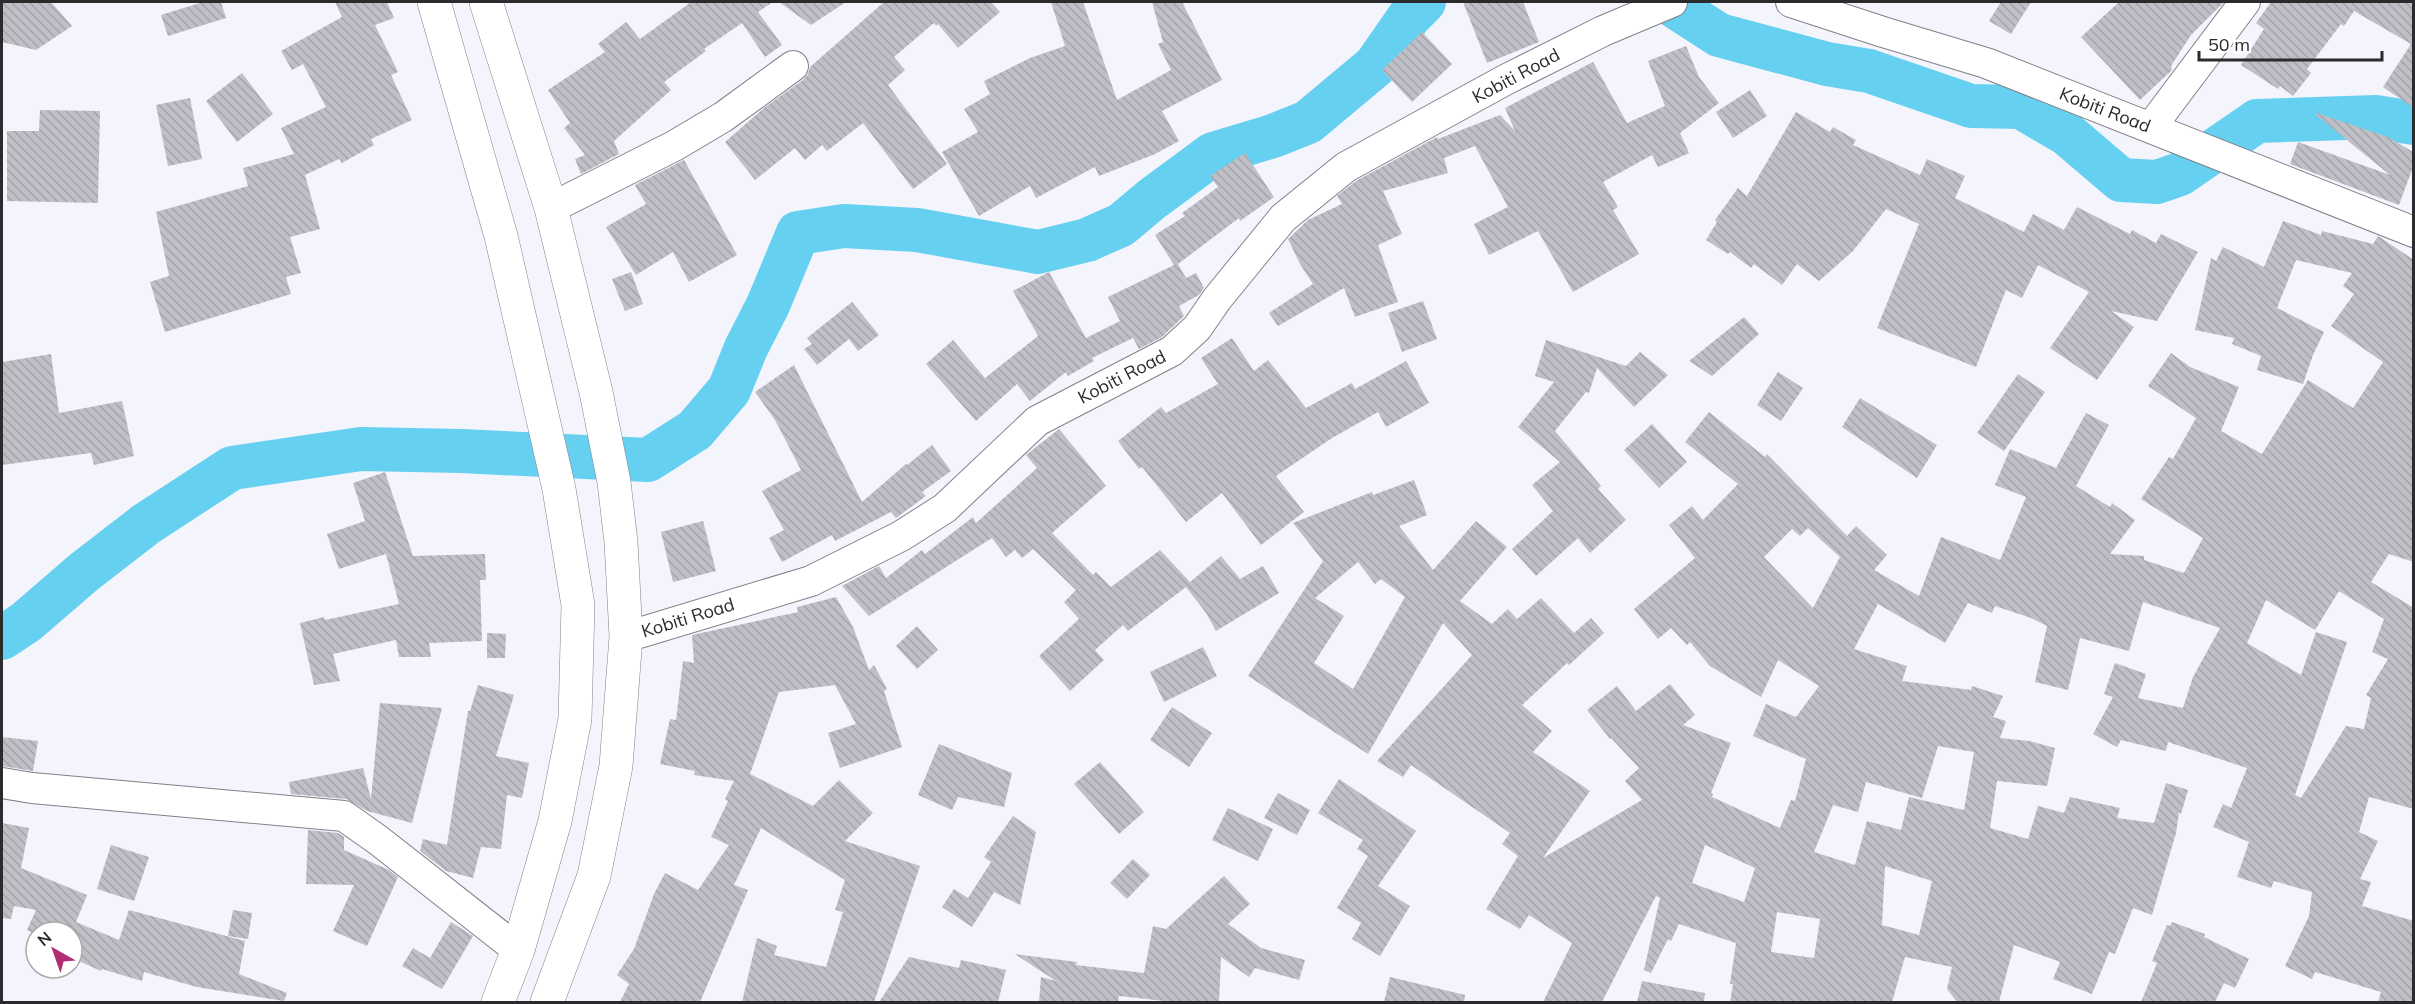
<svg xmlns="http://www.w3.org/2000/svg" width="2415" height="1004" font-family="Mulish,sans-serif">
<style>
.lines{fill:none;stroke-linecap:round;stroke-linejoin:round}
.river{stroke:#65d0f0;stroke-width:44}
.building{fill:url(#building-back-hatch);fill-rule:evenodd}
.minor-casing{stroke:#818189;stroke-width:32}
.major-casing{stroke:#818189;stroke-width:34}
.minor{stroke:#fff;stroke-width:30}
.major{stroke:#fff;stroke-width:33}
.labels{text-anchor:middle;stroke-width:4.5;stroke-linejoin:round;paint-order:stroke}
.street-label{font-size:18px;fill:#2b2b2e;stroke:#fff}
</style>
<defs>
<pattern id="building-back-hatch" width="6" height="6" patternUnits="userSpaceOnUse" patternTransform="scale(1.5)"><rect width="6" height="6" fill="#bfbfc7"/><path d="M-1 5l2 2M0 0l6 6M5-1l2 2" fill="none" stroke="#a4a4ab"/></pattern>
</defs>
<rect width="100%" height="100%" fill="#f4f4fd"/>
<g class="lines">
<g class="river">
<path d="M1668 2 1719 35 1827 64 1869 71 1971 106 2021 107 2067 134 2121 180 2157 182 2180 174 2257 121 2376 117 2414 123"/>
<path d="M2 638 26 622 84 572 146 524 232 468 361 449 461 451 648 460 695 430 729 390 746 348 768 305 798 233 844 226 917 230 1038 252 1087 240 1121 225 1152 199 1213 154 1273 136 1308 122 1375 66 1409 17 1424 2"/>
</g>
</g>
<g class="building">
<path d="M2 2H51L72 26 36 50 2 42Z"/>
<path d="M203 2H221L226 18 168 36 161 15Z"/>
<path d="M335 2H387L394 18 375 25 398 72 391 75 412 120 371 139 374 145 342 163 339 159 305 175 320 229 290 237 301 273 286 277 291 294 165 332 150 282 169 276 156 212 248 186 243 168 294 154 281 128 326 107 303 64 292 70 281 51 342 17Z"/>
<path d="M691 2H773L758 12 782 45 765 57 742 23 704 49 706 51 664 82 671 90 614 141 619 154 581 174 575 159 585 155 564 128 570 123 548 90 605 52 598 44 626 22 640 39Z"/>
<path d="M779 2H846L811 25Z"/>
<path d="M884 2H991L1000 12 958 48 938 24 936 26 934 23 894 57 905 70 888 85 947 164 913 189 863 123 827 151 822 145 805 160 795 148 755 180 725 142 764 108 803 80 808 74 810 67Z"/>
<path d="M1051 2H1083L1117 100 1171 70 1158 44 1163 42 1152 2H1182L1222 80 1162 111 1179 141 1155 154 1099 176 1095 167 1036 198 1030 186 979 216 942 152 978 132 964 109 990 94 984 81 1030 58 1065 46Z"/>
<path d="M1463 2H1523L1539 42 1487 63Z"/>
<path d="M2001 2H2031L2011 34 1989 21Z"/>
<path d="M2119 2H2224L2191 35 2171 66 2172 70 2140 100 2081 37Z"/>
<path d="M2271 2H2414V108L2383 87 2411 44 2354 11 2344 26 2341 24 2307 69 2311 73 2293 96 2280 86 2278 89 2241 65 2264 29 2256 23Z"/>
<path d="M1422 32 1452 64 1412 102 1382 70Z"/>
<path d="M1686 46 1699 77 1719 103 1680 133 1689 153 1658 167 1652 155 1603 182 1618 207 1613 210 1639 254 1573 292 1538 231 1489 255 1474 224 1508 207 1475 146 1444 158 1448 173 1383 191 1402 234 1378 245 1398 302 1355 317 1344 288 1278 326 1269 313 1313 284 1300 264 1288 239 1308 220 1342 204 1337 196 1356 181 1437 137 1438 139 1500 115 1515 131 1505 108 1593 62 1627 123 1665 106 1648 61Z"/>
<path d="M242 73 273 114 237 142 206 101Z"/>
<path d="M1750 90 1767 116 1733 138 1716 112Z"/>
<path d="M190 98 202 159 168 166 156 105Z"/>
<path d="M40 110 100 111 98 203 7 201V131H39Z"/>
<path d="M1796 112 1830 132 1833 127 1856 140 1853 145 1920 175 1927 159 1965 176 1955 198 2024 232 2033 214 2064 230 2077 207 2130 234 2132 230 2156 243 2161 234 2198 252 2157 321 2111 311 2134 327 2097 380 2050 348 2089 292 2038 265 2022 298 2006 290 1976 367 1877 328 1919 224 1886 209 1853 251 1819 281 1797 264 1782 285 1754 264 1751 268 1730 252 1728 254 1706 240 1717 222 1715 220 1738 188 1747 196Z"/>
<path d="M2317 113 2388 137 2413 152V167L2399 205 2290 164 2298 142 2390 175 2316 115Z"/>
<path d="M1245 153 1274 197 1240 221 1239 218 1178 264 1186 278 1196 273 1204 288 1199 295 1179 306 1184 316 1162 337 1139 349 1133 338 1092 358 1094 361 1068 376 1066 372 1030 401 1017 384 976 421 926 364 953 340 985 378 1038 336 1013 291 1049 272 1086 338 1120 321 1108 297 1174 265 1155 235 1185 216 1182 213 1218 187 1210 176Z"/>
<path d="M684 160 737 255 689 282 673 252 636 275 606 227 646 204 635 185Z"/>
<path d="M2283 221 2321 235 2322 231 2373 244 2378 236 2414 260V562L2389 554 2371 582 2414 608V809L2369 797 2359 832 2378 841 2360 879 2371 882 2362 906 2414 921V1002H2378L2381 992 2315 972 2312 979 2285 966 2309 916 2312 892 2274 881 2271 888 2237 877 2249 842 2213 827 2223 804 2231 808 2247 768 2168 742 2166 751 2121 740 2117 747 2093 734 2113 697 2104 694 2115 663 2146 674 2138 698 2183 708 2193 677 2220 628 2143 602 2129 651 2080 638 2068 690 2035 682 2047 626 2031 618 1995 606 1992 613 1968 603 1945 643 1878 604 1854 649 1907 666 1902 681 1971 690 1972 686 2003 696 1993 717 2006 721 2000 738 2029 741 2055 748 2047 786 1997 781 1990 828 2028 839 2038 806 2064 813 2070 797 2120 808 2117 818 2154 823 2166 783 2188 790 2181 814 2179 812 2176 833 2152 915 2133 908 2115 954 2109 952 2092 994 2053 979 2060 962 2014 945 1999 1002H1957L1947 989 1952 967 1905 957 1892 1002H1730L1733 984H1730L1736 943 1679 924 1671 941 1668 939 1651 973 1644 970 1660 898 1656 896 1602 1002H1543L1572 943 1529 915 1520 929 1486 909 1518 856 1502 844 1510 833 1411 765 1403 777 1377 761 1472 655 1443 623 1368 754 1248 676 1323 561 1293 523 1372 492 1373 495 1414 480 1427 515 1399 526 1433 570 1476 521 1507 547 1460 601 1492 624 1508 609 1517 619 1541 598 1574 633 1591 618 1604 633 1569 665 1567 663 1522 705 1552 731 1533 752 1590 791 1543 858 1642 800 1625 781 1639 768 1611 738 1610 739 1587 710 1617 686 1636 711 1670 684 1695 715 1683 725 1731 743 1711 793 1713 794 1712 797 1780 828 1791 800 1795 801 1806 759 1753 736 1766 704 1796 717 1819 686 1778 660 1761 697 1710 666 1690 642 1687 645 1671 628 1658 639 1634 609 1695 558 1669 525 1692 506 1703 520 1738 484 1685 442 1709 412 1765 457 1767 454 1847 536 1856 526 1887 555 1874 570 1919 596 1941 537 2000 560 2026 497 1995 485 2010 449 2056 468 2086 413 2109 425 2076 486 2110 507 2112 503 2135 520 2110 554 2144 556V560L2184 573 2203 538 2141 499 2169 457 2173 459 2196 418 2148 386 2171 353 2190 367 2239 387 2221 431 2262 454 2308 380 2353 408 2383 362 2331 326 2354 294 2343 286 2352 273 2296 260 2277 308 2324 332 2313 355 2303 384 2257 370 2261 356 2232 344 2234 338 2195 330 2211 258 2216 261 2223 247 2264 267ZM1808 528 1840 557 1813 608 1764 557 1792 529 1800 536ZM1358 562 1375 584 1381 579 1405 597 1353 689 1314 663 1344 616 1315 598ZM2339 591 2384 619 2372 652 2388 659 2366 695 2371 698 2364 729 2346 726 2301 798 2295 795 2347 642 2316 632 2301 675 2247 643 2266 600 2315 630ZM1938 746 1974 752 1964 810 1909 797 1901 830 1867 821 1855 865 1814 852 1833 805 1858 812 1866 782 1922 798ZM1705 845 1755 868 1744 902 1692 883ZM1885 866 1932 881 1919 935 1882 925ZM1777 912 1820 919 1814 958 1771 952Z"/>
<path d="M631 272 643 304 625 311 612 279Z"/>
<path d="M1423 301 1437 339 1402 352 1388 313Z"/>
<path d="M852 302 879 335 858 351 849 339 817 365 804 349 812 344 807 338Z"/>
<path d="M1744 317 1759 334 1712 376 1689 361Z"/>
<path d="M1232 338 1254 371 1268 360 1306 408 1352 383 1355 389 1406 361 1429 403 1386 427 1378 412 1332 438 1276 476 1304 512 1261 545 1222 493 1186 522 1142 467 1139 469 1118 441 1161 407 1166 413 1218 384 1201 358Z"/>
<path d="M1546 340 1626 366 1640 352 1668 375 1634 407 1597 368 1589 393 1586 392 1555 431 1601 486 1598 489 1626 520 1590 553 1578 538 1536 576 1512 549 1553 511 1532 485 1560 462 1518 427 1554 382 1535 376Z"/>
<path d="M51 354 59 413 122 401 134 456 94 465 91 453 2 465V362Z"/>
<path d="M794 365 862 502 906 464 907 465 932 445 951 471 922 492 926 496 896 518 891 512 835 541 832 535 782 562 769 538 784 530 762 491 801 470 775 420 755 392Z"/>
<path d="M1778 372 1803 388 1781 421 1757 405Z"/>
<path d="M2018 374 2045 392 2004 451 1977 433Z"/>
<path d="M1860 398 1937 445 1917 478 1842 427Z"/>
<path d="M1652 424 1687 462 1659 488 1624 450Z"/>
<path d="M1059 429 1106 486 1052 533 1093 575 1096 572 1111 587 1160 550 1190 582 1221 556 1240 579 1263 566 1279 593 1216 631 1206 613 1186 587 1128 631 1123 625 1095 650 1104 660 1070 691 1039 656 1079 619 1064 602 1076 590 1033 549 1022 558 1015 550 1006 557 992 538 869 616 842 586 879 566 886 578 922 550 925 554 973 517 976 523 1037 468 1026 455Z"/>
<path d="M385 472 413 556 485 554 486 580H480L482 641 429 643 431 657H399L396 640 333 654 340 681 314 685 300 623 324 617 325 620 399 604 386 554 339 569 327 534 365 521 353 483Z"/>
<path d="M703 521 716 571 673 582 661 532Z"/>
<path d="M836 597 853 627 869 670 874 665 887 689 884 691 902 747 840 768 828 733 856 724 835 685 779 692 750 774 813 806 839 780 873 813 845 841 920 866 874 1002H742L757 938 777 946 774 955 826 967 843 912 835 910 845 880 761 828 734 885 748 890 700 1002H620L629 984 617 975 634 949 654 894 665 873 698 890 729 845 711 837 728 801 725 799 734 781 694 775 695 771 660 764 670 719 676 720 683 661 694 663 692 635 798 612 797 607Z"/>
<path d="M917 626 938 650 917 669 896 646Z"/>
<path d="M487 633 506 634 505 658H487Z"/>
<path d="M1203 647 1217 676 1164 702 1150 672Z"/>
<path d="M478 685 514 695 496 756 529 763 522 798 507 795 501 849 481 847 473 878 446 871 420 851 423 839 447 845 468 711H470Z"/>
<path d="M380 703 442 708 412 823 367 811 346 799 291 794 289 782 363 768 371 799Z"/>
<path d="M1172 707 1212 733 1189 767 1150 740Z"/>
<path d="M2 737 38 741 33 771 2 766Z"/>
<path d="M939 744 1012 773 1004 807 958 797 952 810 918 795Z"/>
<path d="M1100 762 1144 812 1119 834 1074 784Z"/>
<path d="M1339 779 1416 831 1378 886 1410 906 1380 956 1352 939 1361 923 1337 908 1368 856 1357 849 1363 840 1318 813Z"/>
<path d="M1278 793 1310 810 1297 835 1264 818Z"/>
<path d="M1228 808 1273 829 1258 861 1212 840Z"/>
<path d="M1013 816 1036 832 1020 905 994 892 972 927 942 907 954 889 968 898 991 862 984 857Z"/>
<path d="M2 823 29 828 21 868 87 895 76 922 119 940 129 910 245 941 239 974 287 993 284 1001 197 987 144 972 142 981 102 969 101 971 72 958V932H36V934L27 930 36 910 14 906 11 919 2 918Z"/>
<path d="M308 830 338 833 344 837V850L389 870 398 877 367 946 333 931 354 885 306 884Z"/>
<path d="M111 845 149 857 134 901 97 889Z"/>
<path d="M1133 859 1150 875 1127 899 1110 883Z"/>
<path d="M1224 876 1250 904 1228 924 1261 948 1305 960 1299 980 1255 968 1249 977 1221 957 1219 1002H1174L1119 996 1118 1002H1039L1041 977 1056 981 1015 954 1077 962 1076 965 1144 973 1153 926 1166 929Z"/>
<path d="M233 910 252 913 248 939 228 936Z"/>
<path d="M451 922 473 936 442 989 402 966 413 948 430 958Z"/>
<path d="M2172 922 2205 934 2204 937 2249 959 2235 988 2224 983 2215 1002H2141L2157 963 2152 961 2167 925 2170 926Z"/>
<path d="M909 957 959 968 961 960 1006 970 998 1002H879Z"/>
<path d="M1390 977 1465 995 1464 1002H1384Z"/>
<path d="M1642 981 1705 993 1704 1002H1637Z"/>
</g>
<g class="lines">
<defs>
<g id="minor">
<path d="M1791 2 1883 32 1986 63 2414 232"/>
<path d="M2151 127 2245 2"/>
<path d="M551 208 674 146 723 117 793 66"/>
<path d="M626 637 811 581 901 536 945 508 1037 421 1172 351 1197 328 1217 299 1283 218 1346 167 1507 79 1603 31 1672 2"/>
<path d="M2 783 32 788 344 816 378 840 518 950"/>
</g>
<g id="major">
<path d="M434 2 501 236 559 489 578 605 575 719 555 821 518 950 498 1002"/>
<path d="M486 2 551 208 596 392 614 482 621 542 626 637 616 766 594 876 547 1002"/>
</g>
</defs>
<use href="#minor" class="minor-casing"/>
<use href="#major" class="major-casing"/>
<use href="#minor" class="minor"/>
<use href="#major" class="major"/>
</g>
<g class="labels">
<g class="street-label">
<text transform="translate(1516 76) rotate(-28)" y="6">Kobiti Road</text>
<text transform="translate(2105 110) rotate(21)" y="6">Kobiti Road</text>
<text transform="translate(1122 377) rotate(-27)" y="6">Kobiti Road</text>
<text transform="translate(688 618) rotate(-17)" y="6">Kobiti Road</text>
</g>
</g>
<rect width="2415" height="1004" fill="none" stroke="#2b2b2e" stroke-width="6"/>
<g transform="translate(54 950) rotate(320)"><circle r="28" fill="#ffffff" stroke="#aaaaab" stroke-width="1.5"/>
<path d="M0-4.5L10 22L0 15L-10 22Z" fill="#b12c72"/>
<text y="-9" font-size="16" font-weight="bold" text-anchor="middle" fill="#2b2b2e">N</text>
</g>
<path d="M2199 51v9h183v-9" fill="none" stroke="#2b2b2e" stroke-width="3"/>
<text x="2208" y="51" font-size="18" fill="#2b2b2e" stroke="#ffffff" stroke-width="4.5" paint-order="stroke">50 m</text>
</svg>
